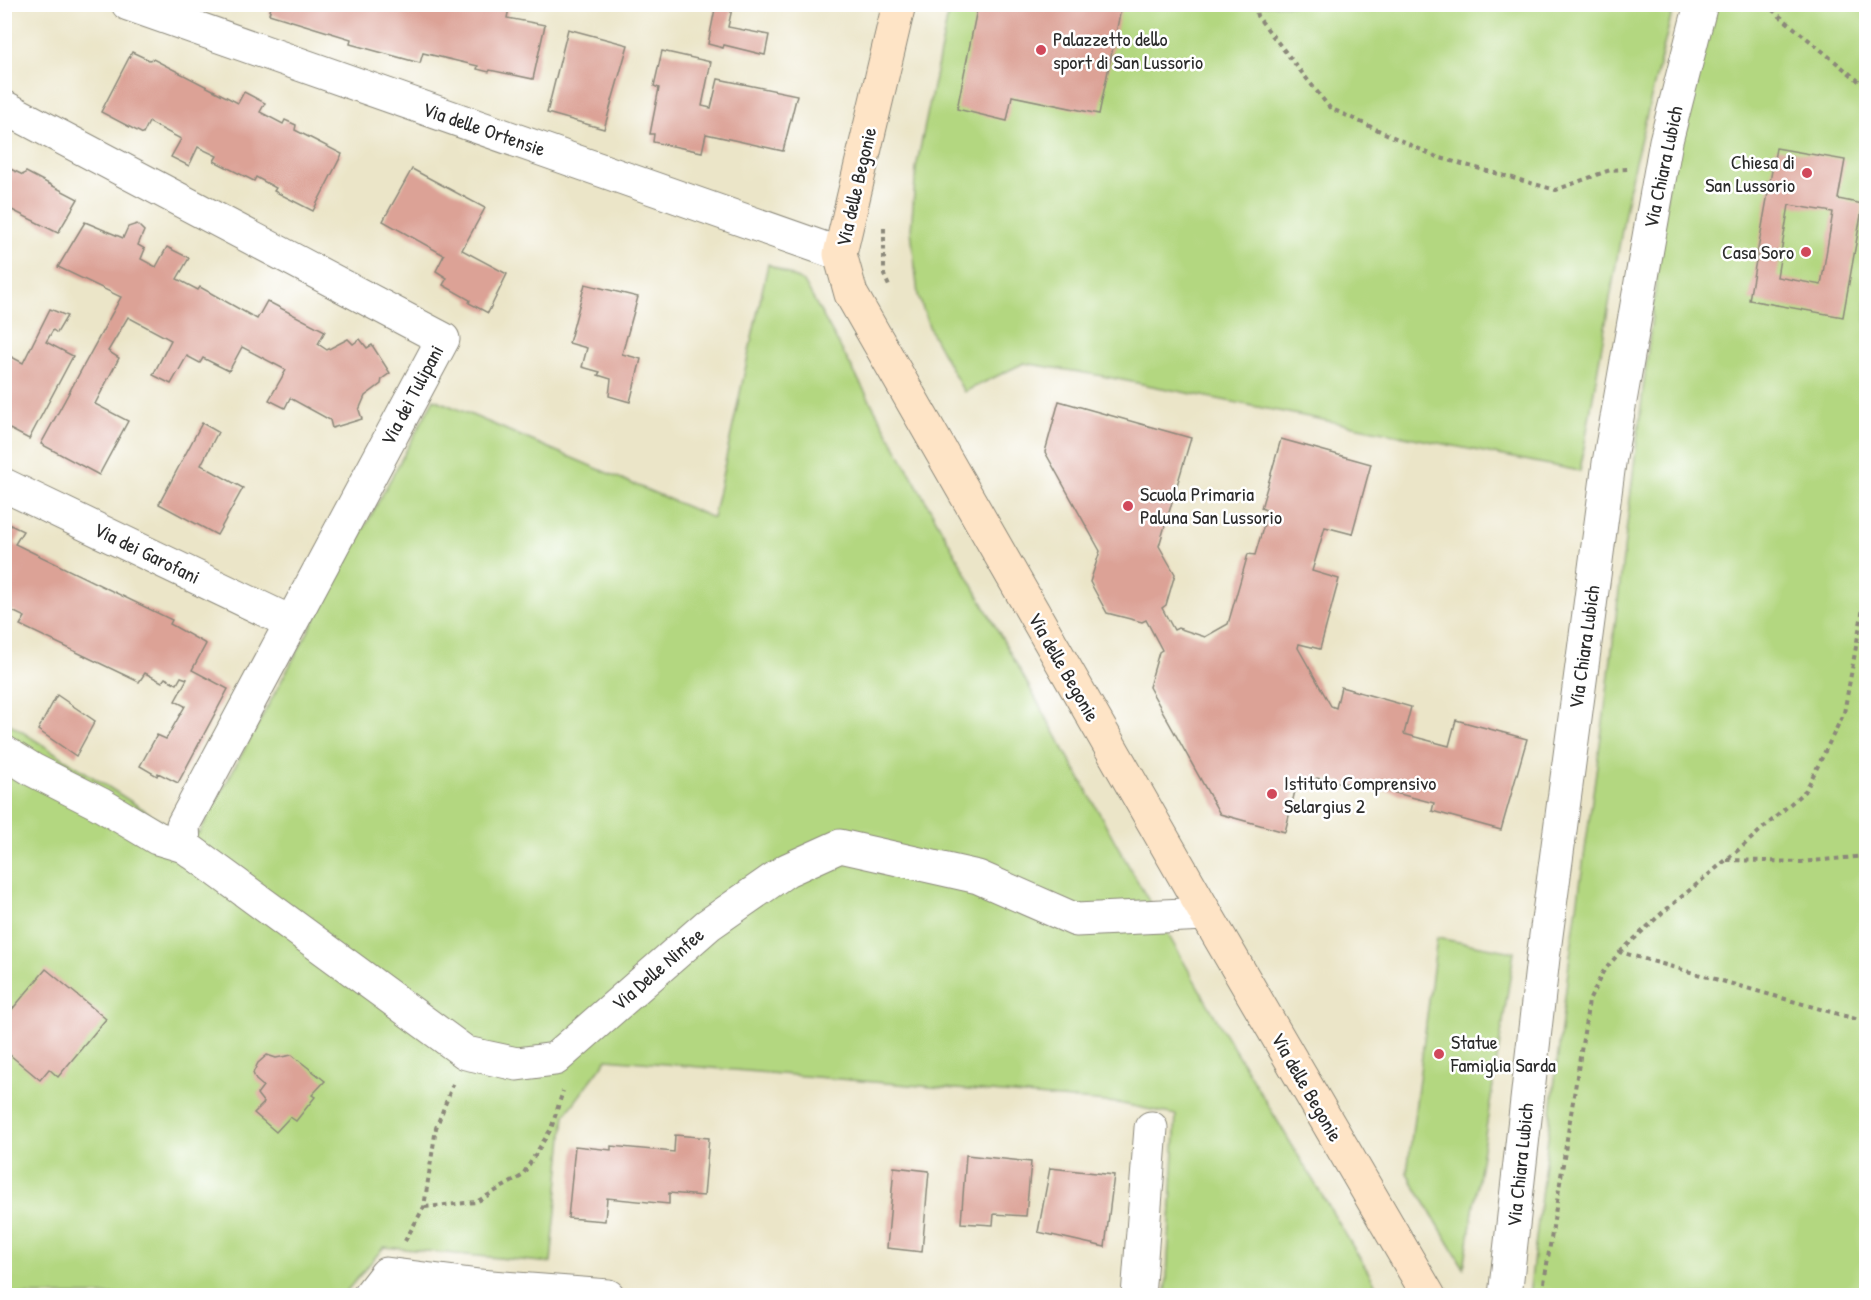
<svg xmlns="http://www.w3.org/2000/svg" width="1871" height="1300" font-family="'Patrick Hand',sans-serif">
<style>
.green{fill:#b3d780;stroke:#6f8156;stroke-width:1.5}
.building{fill:#dca296;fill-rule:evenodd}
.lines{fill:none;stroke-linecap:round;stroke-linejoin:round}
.street-casing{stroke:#8b887a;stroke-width:35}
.secondary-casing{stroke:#8b887a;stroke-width:35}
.path{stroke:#8b887a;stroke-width:4;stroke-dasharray:4.5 4.5;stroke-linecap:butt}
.street{stroke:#fff;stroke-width:33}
.secondary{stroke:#fee4c6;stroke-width:33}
.poi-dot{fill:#d1495b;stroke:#fff;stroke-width:2}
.labels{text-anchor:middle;stroke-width:5;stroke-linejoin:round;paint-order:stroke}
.poi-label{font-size:20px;fill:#2b2b2b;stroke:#fff;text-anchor:start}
.street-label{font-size:20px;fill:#2b2b2b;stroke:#fff}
</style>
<rect width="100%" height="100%" fill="#fff"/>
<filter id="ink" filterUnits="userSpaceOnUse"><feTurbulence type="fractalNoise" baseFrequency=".0167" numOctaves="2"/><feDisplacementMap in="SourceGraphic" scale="12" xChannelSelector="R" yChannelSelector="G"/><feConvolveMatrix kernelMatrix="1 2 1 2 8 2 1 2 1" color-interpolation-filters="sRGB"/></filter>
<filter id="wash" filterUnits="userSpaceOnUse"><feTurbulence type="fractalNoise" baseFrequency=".008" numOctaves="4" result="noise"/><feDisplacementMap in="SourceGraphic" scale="24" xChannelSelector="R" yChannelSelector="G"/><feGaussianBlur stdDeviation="1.35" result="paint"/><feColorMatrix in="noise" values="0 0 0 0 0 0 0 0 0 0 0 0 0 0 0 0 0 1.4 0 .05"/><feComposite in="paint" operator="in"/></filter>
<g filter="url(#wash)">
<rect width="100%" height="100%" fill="#ebe5c8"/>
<g class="green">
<path d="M950 5H1674L1631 178 1580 471 1097 375 1024 363 964 392 931 332 918 295 911 230 916 168Z"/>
<path d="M1701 5H1866V1295L1529 1296 1569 963 1605 708 1679 90Z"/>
<path d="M768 264 804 282 1126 861 1224 1032 1382 1295H1166L1176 1115 1118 1103 607 1059 565 1115 551 1263 384 1247 343 1295H5L4 720 166 824 199 833 434 399 713 518Z"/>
<path d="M1437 938 1514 952 1464 1268 1407 1173Z"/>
</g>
<g id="blocks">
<g class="building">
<path d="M272 4H510L507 18 545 25 533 79 490 70 489 72 477 69 478 66 423 53 420 63 350 44 351 39 269 14Z"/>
<path d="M716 4H733L728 27 769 35 765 55 724 45 723 48 708 44Z"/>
<path d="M978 4H1122L1099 114 1012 96 1007 121 957 109Z"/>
<path d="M568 29 628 45 604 129 547 113Z"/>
<path d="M662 51 711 62 702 106 711 108 718 79 797 95 783 151 706 134 702 152 653 142 654 134H650L659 88 654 86Z"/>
<path d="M132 52 149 60 153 59 238 103 244 92 265 103 260 112 283 124 285 120 296 125 295 130 342 154 313 211 274 191 276 188 256 177 254 181 214 161 217 156 198 147 189 166 171 157 181 139 149 122 143 134 101 112Z"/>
<path d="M1776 148 1845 160 1838 199 1863 204 1843 317 1749 300ZM1789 205 1833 212 1821 285 1777 277Z"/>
<path d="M4 166 23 175 26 172 78 199 58 233 4 206Z"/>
<path d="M412 169 485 208 462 250 507 274 488 313 469 303 470 300 443 285 447 278 436 271 444 255 383 221Z"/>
<path d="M85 222 123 238 128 227 137 224 144 231 138 245 145 249 141 259 156 267 167 247 189 258 177 279 198 290 200 287 257 319 267 301 325 331 318 344 327 350 348 339 353 344 360 339 367 348 372 345 390 373 382 379 381 384 365 396 359 410 362 419 332 428 330 420 290 398 285 408 269 400 286 370 242 347 229 371 203 358 200 363 187 356 171 384 153 375 171 340 128 317 108 351 119 358 95 404 128 421 99 475 41 444 121 297 58 267Z"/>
<path d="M585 284 638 297 622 354 641 359 630 402 609 396 611 379 598 375 600 372 582 367 587 348 569 343Z"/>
<path d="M50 309 67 316 57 333 53 330 46 342 73 356 29 439 4 426V353L23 363Z"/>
<path d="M1059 401 1191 438 1159 546 1175 574 1166 605 1162 608 1174 630 1178 628 1205 637 1228 624 1248 554 1255 555 1268 511 1261 508 1281 439 1371 464 1352 534 1325 527 1312 571 1339 579 1320 649 1299 644 1298 648 1331 706 1336 708 1341 687 1411 707 1404 734 1449 746 1456 720 1527 739 1501 830 1432 811 1434 803 1388 791 1317 778 1295 791 1285 832 1220 814 1149 687 1159 652 1162 650 1146 620 1142 622 1107 613 1090 582 1100 551 1045 452Z"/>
<path d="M202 423 218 432 201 465 243 488 217 535 159 504Z"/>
<path d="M4 522 23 531 15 544 172 620 170 624 206 644 192 670 228 689 178 783 158 773 157 776 140 766 157 735 166 739 185 706 175 701 187 679 181 677 177 684 165 678 162 682 145 673 139 682 20 625 25 617 4 607Z"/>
<path d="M57 695 95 721 76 756 38 730Z"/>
<path d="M46 969 106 1019 58 1077 49 1069 40 1080 4 1050V1019Z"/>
<path d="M267 1055 276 1058 292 1055 325 1081 312 1095 315 1097 296 1121 290 1117 276 1132 254 1113 264 1103 257 1094 263 1086 256 1080 253 1073 258 1063Z"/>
<path d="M675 1135 709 1138 704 1196 669 1193V1204L607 1198 605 1221 568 1218 575 1146 611 1150V1146L674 1152Z"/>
<path d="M966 1155 1031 1162 1026 1216 994 1214 993 1225 961 1223Z"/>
<path d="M894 1167 929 1171 922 1252 887 1248Z"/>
<path d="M1050 1168 1114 1175 1105 1247 1038 1232Z"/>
</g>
</g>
</g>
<g filter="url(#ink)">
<use href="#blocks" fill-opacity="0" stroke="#8b887a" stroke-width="1.5"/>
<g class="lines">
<defs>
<g id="street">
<path d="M128 4 840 254"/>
<path d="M4 107 443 339 183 825 184 846 466 1053 517 1064 555 1059 708 925 787 870 840 846 978 877 1076 920 1206 914"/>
<path d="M4 485 290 622"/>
<path d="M4 752 33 770 100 804 157 838 184 846"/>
<path d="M369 1296 386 1274 479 1286 608 1296"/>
<path d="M1138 1296 1151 1128"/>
<path d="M1505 1296 1543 958 1609 463 1666 141 1701 4"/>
</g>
<path id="secondary" d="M899 4 840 254 851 294 1206 914 1429 1296"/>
</defs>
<use href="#street" class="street-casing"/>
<use href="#secondary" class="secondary-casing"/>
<g class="path">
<path d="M1255 4 1257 16 1330 108 1437 157 1556 190 1610 170 1628 169"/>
<path d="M1765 4 1866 87"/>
<path d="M884 228V275L889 286"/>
<path d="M4 803 11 796"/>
<path d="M1727 860 1801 862 1866 856"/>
<path d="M1620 952 1662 913 1743 846 1806 790 1844 713 1866 592"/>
<path d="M425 1207 476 1202 522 1176 551 1129 563 1091"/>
<path d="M405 1241 424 1207 436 1128 453 1084"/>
<path d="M1544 1283 1589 1001 1603 972 1620 952 1866 1022"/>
</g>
<use href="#street" class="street"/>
<use href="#secondary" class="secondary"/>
</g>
</g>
<g class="poi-dot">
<circle cx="1041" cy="50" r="6"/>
<circle cx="1807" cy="173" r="6"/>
<circle cx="1806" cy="252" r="6"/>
<circle cx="1128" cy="506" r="6"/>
<circle cx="1272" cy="794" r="6"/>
<circle cx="1439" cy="1054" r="6"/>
</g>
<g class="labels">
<g class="poi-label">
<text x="1053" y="46">Palazzetto dello<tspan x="1053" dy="23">sport di San Lussorio</tspan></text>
<text x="1795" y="169" text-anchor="end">Chiesa di<tspan x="1795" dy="23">San Lussorio</tspan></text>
<text x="1794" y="259" text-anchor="end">Casa Soro</text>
<text x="1140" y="501">Scuola Primaria<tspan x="1140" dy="23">Paluna San Lussorio</tspan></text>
<text x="1284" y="790">Istituto Comprensivo<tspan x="1284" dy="23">Selargius 2</tspan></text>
<text x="1451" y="1049">Statue<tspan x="1451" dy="23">Famiglia Sarda</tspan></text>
</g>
<g class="street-label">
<text transform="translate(484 129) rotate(19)" y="7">Via delle Ortensie</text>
<text transform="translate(1663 167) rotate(-78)" y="7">Via Chiara Lubich</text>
<text transform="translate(856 187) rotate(-77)" y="7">Via delle Begonie</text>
<text transform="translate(412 395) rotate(-62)" y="7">Via dei Tulipani</text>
<text transform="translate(147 553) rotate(26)" y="7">Via dei Garofani</text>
<text transform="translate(1584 647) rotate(-82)" y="7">Via Chiara Lubich</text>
<text transform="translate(1064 667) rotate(60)" y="7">Via delle Begonie</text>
<text transform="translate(658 969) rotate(-41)" y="7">Via Delle Ninfee</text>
<text transform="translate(1307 1087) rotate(60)" y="7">Via delle Begonie</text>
<text transform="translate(1520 1165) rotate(-84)" y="7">Via Chiara Lubich</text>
</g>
</g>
<rect width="1871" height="1300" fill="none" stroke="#fff" stroke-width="24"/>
</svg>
